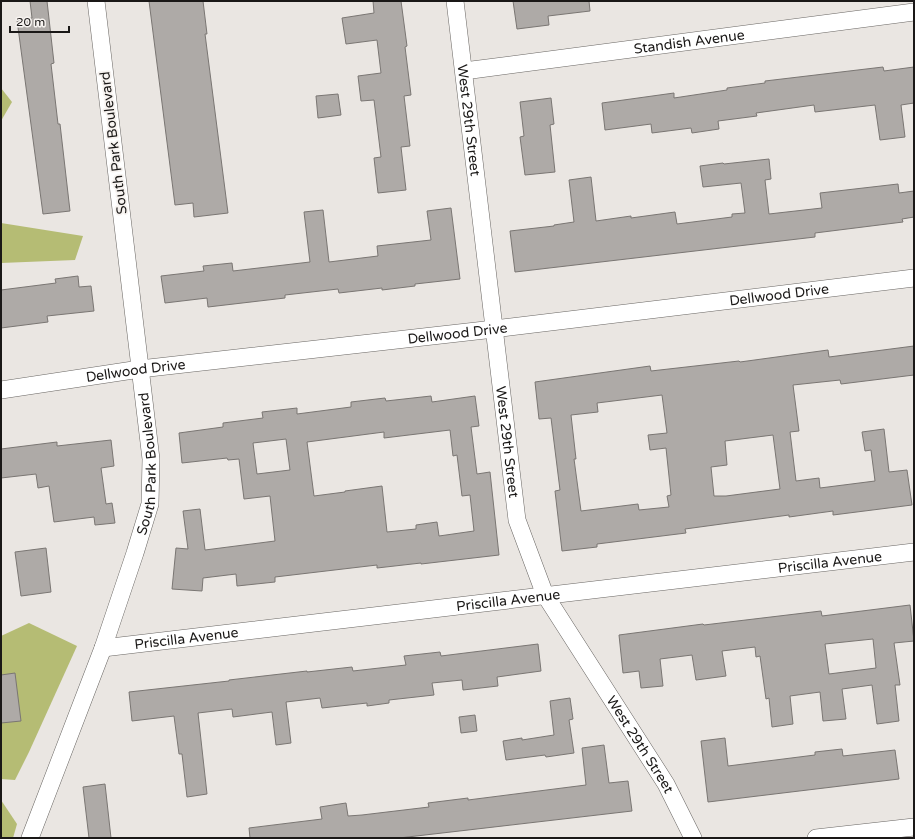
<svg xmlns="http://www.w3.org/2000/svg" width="915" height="839" font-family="'Varela Round',sans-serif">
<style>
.green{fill:#b5bc74}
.building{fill:#aeaaa7;stroke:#7a7673;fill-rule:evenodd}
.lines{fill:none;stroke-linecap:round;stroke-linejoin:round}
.minor-casing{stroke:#696663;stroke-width:18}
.minor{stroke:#fff;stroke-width:17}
.labels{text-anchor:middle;stroke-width:3.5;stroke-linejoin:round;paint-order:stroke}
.street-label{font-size:14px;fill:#1a1817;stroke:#f7f3f0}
</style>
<rect width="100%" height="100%" fill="#eae6e2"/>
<g class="green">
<path d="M1 88 12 102 1 121Z"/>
<path d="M1 223 83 236 75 260 1 263Z"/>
<path d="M29 623 77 646 29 752 15 780 1 779V636Z"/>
<path d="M1 800 17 824 13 838H1Z"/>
</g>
<g class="building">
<path d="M30 1H47L54 63 51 64 58 124H60L70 211 43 214 17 20 32 18Z"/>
<path d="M149 1H203L207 34H205L228 213 194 217 193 203 175 205Z"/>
<path d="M373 1H401L407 46 405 47 411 95 404 96 410 146 401 147 406 190 378 193 374 158 381 157 374 100 361 101 358 76 381 73 377 40 346 44 342 18 374 13Z"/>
<path d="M513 1H589L590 11 548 16 549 25 517 29Z"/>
<path d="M883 67 884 71 914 67V103L901 105 905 137 880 140 875 105 815 112 814 105 756 113 757 116 718 121 719 129 692 133 691 128 652 133 651 124 605 130 602 103 674 93V98L727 90V88L765 83V81Z"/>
<path d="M338 94 341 115 318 118 316 96Z"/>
<path d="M551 98 554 124 550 125 555 172 525 175 520 137 524 136 520 102Z"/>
<path d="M769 159 771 179 765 180 769 214 822 208 820 193 898 184 899 193 914 191V217L902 219 903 222 815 233V237L515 272 510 231 554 226V225L574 222 569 180 591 177 596 221 631 216V218L675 212 677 224 732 217V214L745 213 741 183 703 187 700 166 723 163 724 164Z"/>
<path d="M451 208 460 279 415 284V286L382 290V288L339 293 338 289 285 295V298L208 307 207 298 165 303 161 276 204 271 203 266 232 263 233 271 310 262 304 212 323 210 329 262 378 256 377 246 431 240 427 211Z"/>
<path d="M78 276 79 287 91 286 94 311 47 316 48 322 1 328V290L56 283 55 279Z"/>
<path d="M914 346V375L841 384 840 380 793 385 799 431 790 432 796 481 819 478 820 488 875 481 871 450 865 451 862 432 884 429 889 472 907 470 912 505 833 515V511L789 517V515L729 523 685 529 686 533 597 544V547L562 551 555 491 560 490 551 418 539 419 535 382 650 366 651 371 739 361 740 362 828 350 829 357ZM662 395 667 433 648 435 650 450 666 448 671 495 667 496 669 507 639 510 638 504 581 511 574 459H576L571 415 598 412 597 403ZM773 435 780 489 726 496H714L711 467 727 465 725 441Z"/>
<path d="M431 396 432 402 475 396 479 426 471 427 477 474 490 472 499 555 421 564V563L377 568V565L275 577V582L237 586 236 574 203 578 202 591 172 589 176 548 188 549 183 511 200 509 205 550 275 541 270 496 244 499 239 459 228 460 227 458 182 463 179 433 223 427V423L263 418 262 412 297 408V414L351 407V402L385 398 386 401ZM450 430 453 456 457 455 462 496 470 495 474 531 439 536 437 522 416 525V529L387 532 382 486 345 491V492L314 496 307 442 384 432V438ZM286 439 290 470 257 474 253 443Z"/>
<path d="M111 440 114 466 101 468 106 504 112 503 115 523 95 525 94 517 54 522 49 486 38 488 36 474 1 478V449L57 442V446Z"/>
<path d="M46 548 51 592 21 596 15 552Z"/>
<path d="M910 605 914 641 894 643 900 685H895L899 721 877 724 872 685 842 689 846 719 823 721 820 692 790 696 793 724 772 727 769 698 766 699 760 656 756 657 755 647 722 651 726 676 696 680 692 655 660 659 663 686 641 688 639 671 623 673 619 635 703 624 704 625 821 611 822 616ZM873 639 876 668 829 674 825 644Z"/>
<path d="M538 644 541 671 497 677 498 686 463 690 462 680 432 683 434 695 389 700V703L367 706V703L322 708 320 698 286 702 291 743 276 745 272 712 233 717 232 709 198 713 207 794 187 797 182 754H179L174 716 132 721 129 692 229 681V680L307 671V672L352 667 353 671 406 665 404 656 440 652 441 656Z"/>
<path d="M15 673 21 721 1 723V675Z"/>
<path d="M570 698 573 719 569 720 574 753 546 757 545 755 506 760 503 741 522 738V740L554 735 550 701Z"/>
<path d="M475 715 477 731 461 733 459 717Z"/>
<path d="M725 738 728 766 815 755V752L842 749 843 756 895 750 899 779 708 802 701 741Z"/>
<path d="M604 745 609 783 628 781 632 811 399 838H250L249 828 322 819 320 807 346 803 348 816 362 815 429 807 428 803 468 798V800L586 785 582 748Z"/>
<path d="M105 784 111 838H89L83 787Z"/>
</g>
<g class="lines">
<defs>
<g id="minor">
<path id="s1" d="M455 1 517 520 545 595 666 784 693 838"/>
<path id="s2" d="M464 71 914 12"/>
<path id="s3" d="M1 390 140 369 494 329 914 278"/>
<path id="s4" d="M103 648 914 552"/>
<path id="s5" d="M30 838 103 648 135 553 150 504 151 459 96 1"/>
<path d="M816 838 914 827"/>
</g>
</defs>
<use href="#minor" class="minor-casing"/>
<use href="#minor" class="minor"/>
</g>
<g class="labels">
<g class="street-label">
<text dy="5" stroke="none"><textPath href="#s2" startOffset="227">Standish Avenue</textPath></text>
<text dy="5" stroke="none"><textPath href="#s1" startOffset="120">West 29th Street</textPath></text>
<text transform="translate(113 143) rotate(-97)" y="5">South Park Boulevard</text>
<text dy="5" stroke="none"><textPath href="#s3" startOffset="784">Dellwood Drive</textPath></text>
<text dy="5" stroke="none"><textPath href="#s3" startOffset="460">Dellwood Drive</textPath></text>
<text dy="5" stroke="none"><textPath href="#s3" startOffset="136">Dellwood Drive</textPath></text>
<text dy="5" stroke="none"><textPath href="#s1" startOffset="444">West 29th Street</textPath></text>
<text dy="5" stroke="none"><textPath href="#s5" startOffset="395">South Park Boulevard</textPath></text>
<text dy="5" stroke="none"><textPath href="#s4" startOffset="732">Priscilla Avenue</textPath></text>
<text dy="5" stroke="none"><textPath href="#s4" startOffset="408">Priscilla Avenue</textPath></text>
<text dy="5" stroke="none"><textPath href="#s4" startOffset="84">Priscilla Avenue</textPath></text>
<text dy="5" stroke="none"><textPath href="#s1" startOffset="780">West 29th Street</textPath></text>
</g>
</g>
<rect width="915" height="839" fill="none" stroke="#1a1817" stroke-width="4"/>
<path d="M10 26v6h59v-6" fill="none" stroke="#1a1817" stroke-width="2"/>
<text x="16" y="26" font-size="12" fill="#1a1817" stroke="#f7f3f0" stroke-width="3" paint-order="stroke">20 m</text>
</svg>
